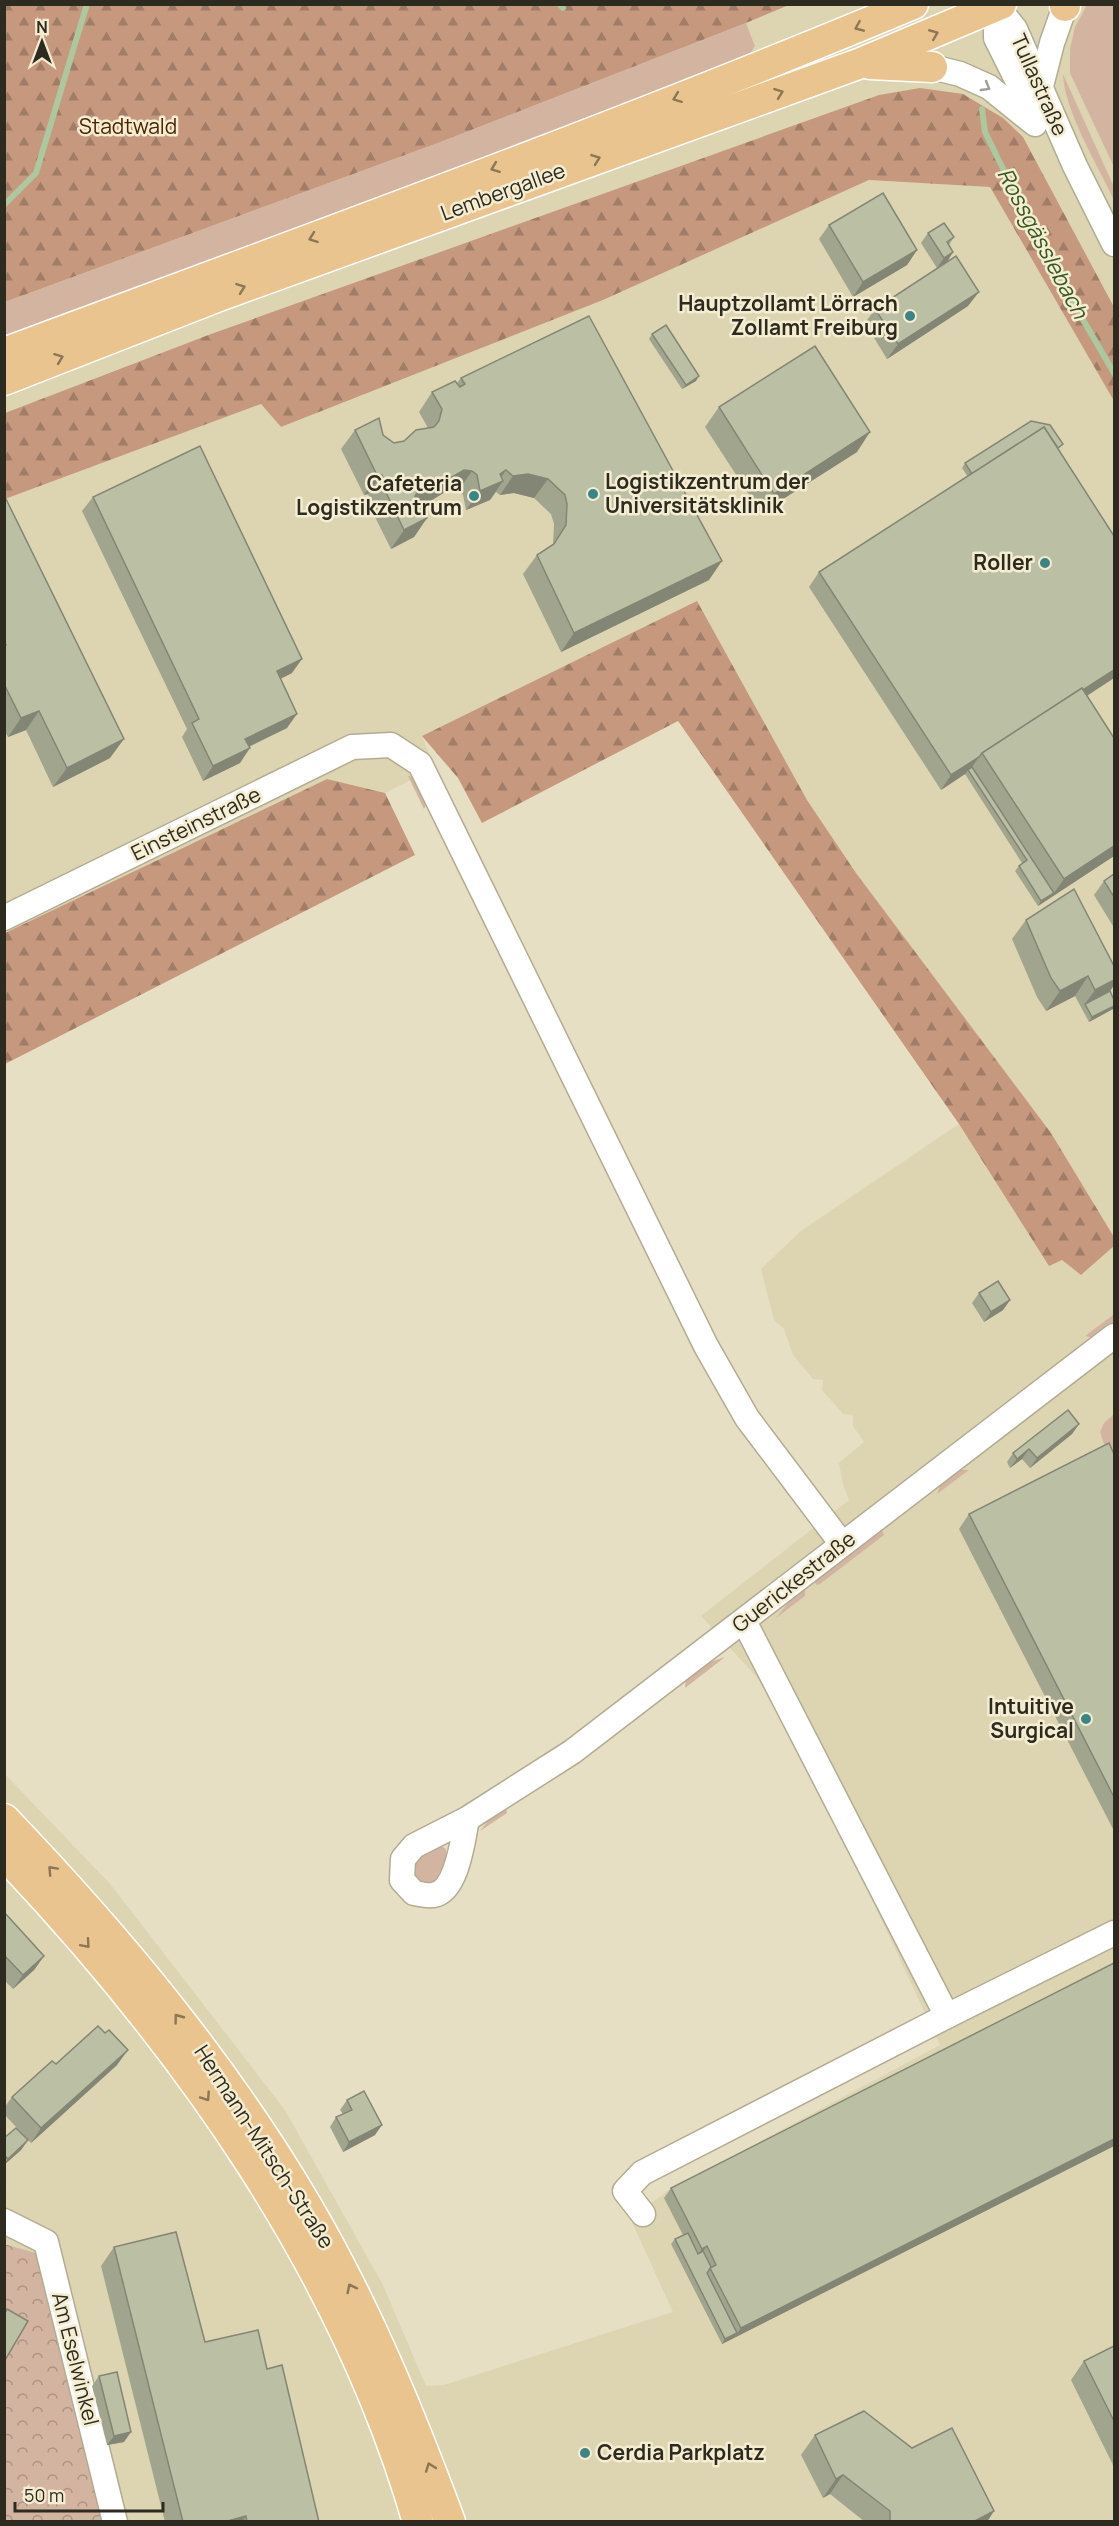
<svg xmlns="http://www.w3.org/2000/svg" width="1119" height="2526" font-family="Manrope,sans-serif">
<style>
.built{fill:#ddd4b2}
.grass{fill:#d3b4a1}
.forest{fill:url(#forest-firs)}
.park{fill:url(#park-crowns)}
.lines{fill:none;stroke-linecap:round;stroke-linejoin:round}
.stream{stroke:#abc89e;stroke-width:6}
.minor-casing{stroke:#b3ac92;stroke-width:27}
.major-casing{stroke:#fff;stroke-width:33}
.minor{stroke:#fff;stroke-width:24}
.major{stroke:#e9c48e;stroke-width:30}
.wall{fill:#a1a58e}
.shaded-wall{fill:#838674}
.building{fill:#bbc0a5;stroke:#838674;stroke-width:1.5}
.oneway{stroke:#8b7756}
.oneway2{stroke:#a09f9a}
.poi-dot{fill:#3c8587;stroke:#f4edd1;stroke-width:2}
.labels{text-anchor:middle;stroke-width:5;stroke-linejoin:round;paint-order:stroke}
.street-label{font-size:21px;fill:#2d2a1f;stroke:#f4edd1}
.park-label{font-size:21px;fill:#4c2201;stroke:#f4edd1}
.poi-label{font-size:21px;font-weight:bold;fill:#2d2a1f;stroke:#f4edd1;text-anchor:end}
.water-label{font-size:22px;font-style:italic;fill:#355a20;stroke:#f4edd1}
</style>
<defs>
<pattern id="forest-firs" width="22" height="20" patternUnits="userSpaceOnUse" patternTransform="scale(1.5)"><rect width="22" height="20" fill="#c6997e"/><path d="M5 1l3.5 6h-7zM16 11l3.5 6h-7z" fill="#a17d67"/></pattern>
<pattern id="park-crowns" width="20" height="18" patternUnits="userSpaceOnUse" patternTransform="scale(1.5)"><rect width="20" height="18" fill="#d3b4a1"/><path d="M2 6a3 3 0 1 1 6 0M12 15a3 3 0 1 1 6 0" fill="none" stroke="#ac9383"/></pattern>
</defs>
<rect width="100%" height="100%" fill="#e7dfc4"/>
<g class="built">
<path d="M789 5H1114V307L1023 137 879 95 211 334 5 413V341L755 46 746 23Z"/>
<path d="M869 180 990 187 1114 401V1237L1051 1133 856 873 807 800 728 657 422 736 433 764 424 773 385 793 327 779 5 933V499L261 404 281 427 603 300Z"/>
<path d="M959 1124 991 1173 1062 1260 1081 1275 1114 1246V2521H104L36 2253 5 2244 4 2186 7 2185 4 2182V1773L111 1885 285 2110 383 2285 426 2386 444 2385 673 2312 630 2218 669 2190 940 2045 829 1808 760 1681 701 1616 849 1500 843 1485 839 1463 864 1442 853 1426V1415L843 1414 822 1390 823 1380 813 1379 793 1355 784 1329 774 1320 761 1269 802 1230Z"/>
</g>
<g class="grass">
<path d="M1087 5H1114V167L1070 73V49L1075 27Z"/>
<path d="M746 23 755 46 747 59 5 341V302L438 143Z"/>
<path d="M1063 74 1114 187V200C1098 166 1064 110 1063 74Z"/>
<path d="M408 776 414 777 428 801 424 809Z"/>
<path d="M1113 1315 1114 1324 1095 1338 1085 1336Z"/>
<path d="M1114 1414V1449L1104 1444 1100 1432 1104 1423Z"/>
<path d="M960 1470H969L937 1494 941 1483Z"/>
<path d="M881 1528 884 1535 820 1584 817 1585 813 1580Z"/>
<path d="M805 1586V1596L776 1618 792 1598Z"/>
<path d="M725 1657 685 1688 686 1678 704 1664Z"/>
<path d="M506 1808 507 1813 480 1831 492 1816Z"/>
<path d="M440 1846 445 1848C450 1859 444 1875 436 1884L420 1883 413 1870C416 1857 427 1850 440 1846Z"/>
</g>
<g class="forest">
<path d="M5 4H789V5L746 23 438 143 5 302Z"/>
<path d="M920 88 963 94 1003 118 1023 137 1114 307V401L990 187 869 180 603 300 281 427 261 404 5 499V413L211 334 879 95Z"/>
<path d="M697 601 807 800 856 873 1051 1133 1114 1237V1246L1081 1275 1062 1260 1049 1266 959 1124 678 721 482 823 458 778 422 736Z"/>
<path d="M327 779 385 793 415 855 5 1064V933Z"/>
</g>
<path class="park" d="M4 2244 36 2253 104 2521H5Z"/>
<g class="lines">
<g class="stream">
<path d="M559 4 563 8"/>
<path d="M982 109 985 132 1047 258 1114 373"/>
<path d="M4 205 36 173 87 4"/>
</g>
<defs>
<g id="minor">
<path d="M995 4 1015 29 1075 166 1114 244"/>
<path d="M996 7V38L1035 116"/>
<path d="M932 67 960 74 989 87 1035 124"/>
<path d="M1040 90 1052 43 1065 6"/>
<path d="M4 918 352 747 391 745 420 764 706 1346 747 1418 842 1544"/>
<path d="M744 1621 947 2016"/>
<path d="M467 1819C463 1839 457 1892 433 1895 427 1896 420 1894 414 1893L402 1880 403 1859 414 1846 467 1819 572 1752 1114 1336"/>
<path d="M643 2214 625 2191 642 2173 947 2016 1114 1933"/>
<path d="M4 2221 46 2242 115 2522"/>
</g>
<g id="major">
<path d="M1065 6V4"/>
<path d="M870 64 932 67"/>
<path d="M4 353C308 240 614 129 913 4"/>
<path d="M4 380 219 296 861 63 1001 4"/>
<path d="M4 1819C118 1938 224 2065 308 2208 366 2307 410 2414 450 2522"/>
<path d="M4 1854C185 2045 344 2267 418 2522"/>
</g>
</defs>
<use href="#minor" class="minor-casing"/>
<use href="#major" class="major-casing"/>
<use href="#minor" class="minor"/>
<use href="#major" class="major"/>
</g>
<g class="wall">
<path d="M829 225 917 250 907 265 853 297 819 239Z"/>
<path d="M928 233 954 237 949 245 953 252 947 262 937 268 921 243Z"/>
<path d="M968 306 887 359 865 323 875 309Z"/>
<path d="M652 334 696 381 682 389 649 339Z"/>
<path d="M461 378 709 580 561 652 523 574 537 555 553 544 554 524 551 514 534 498 514 493 500 495 496 492 490 500 466 510 463 495 459 490 450 489 427 503H417L427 518 414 537 391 549 367 501 370 498 368 494 364 495 341 449 355 430 383 435 394 443 404 441 428 428 419 412 432 392 457 383Z"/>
<path d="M719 407 857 452 761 513 705 427Z"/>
<path d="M1059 450 1114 536V678L1087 696 1114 856 1038 906 1015 871 1019 866 1022 863 965 774 941 790 809 587 819 572 968 477 962 468 965 463Z"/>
<path d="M93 497 292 673 280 679 287 728 249 747 240 763 203 781 182 737 187 729 82 511Z"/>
<path d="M4 499 110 758 53 787 26 730 8 737 4 730Z"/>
<path d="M1114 874V925L1113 926 1094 895 1104 881Z"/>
<path d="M1026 920 1114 966V985L1110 991 1114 1000V1008L1113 1009 1089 1022 1075 996 1046 1011 1037 997 1012 939Z"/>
<path d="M979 1293 1010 1300 1003 1310 984 1322 972 1303Z"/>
<path d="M1079 1424 1072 1434 1030 1468 1022 1459 1010 1468 1007 1462 1013 1453Z"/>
<path d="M1114 1454V1831L959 1529 969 1514Z"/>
<path d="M4 1912 44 1956 34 1970 13 1989 4 1980Z"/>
<path d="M1114 1963V2146L722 2344 671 2244 675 2239 683 2235 664 2198 671 2188Z"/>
<path d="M56 2064 117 2065 31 2143 4 2114V2108L12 2097Z"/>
<path d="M347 2100 375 2135 343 2152 330 2127 336 2117 343 2114 340 2110Z"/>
<path d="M4 2138 28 2140 21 2150 4 2165Z"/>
<path d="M114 2247 205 2342 267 2369 319 2522H165L101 2266Z"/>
<path d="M1114 2346V2467L1071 2380 1084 2361Z"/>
<path d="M99 2376 124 2442 107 2445 92 2386Z"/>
<path d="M815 2435 987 2522H865L830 2494 823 2498 801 2455Z"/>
</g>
<g class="shaded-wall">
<path d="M917 250 907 265 853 297 863 282Z"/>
<path d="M953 252 947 262 937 268 944 258Z"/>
<path d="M979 292 968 306 887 359 898 344Z"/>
<path d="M699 376 696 381 682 389 686 385Z"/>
<path d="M870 432 857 452 761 513 774 494Z"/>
<path d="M464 470 472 471 459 490 450 489 427 503H414L407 507 420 488 427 484Z"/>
<path d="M506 470 497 484 503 481 490 500 466 510 480 491 500 474Z"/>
<path d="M528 474 548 479 534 498 514 493 500 495 513 476Z"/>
<path d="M377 475H382L368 494 364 495Z"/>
<path d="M427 518 414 537 391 549 404 530Z"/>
<path d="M722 561 709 580 561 652 574 633Z"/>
<path d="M302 659 292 673 266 686 277 671Z"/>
<path d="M1114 670V678L987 760 983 754Z"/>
<path d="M39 711 26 730 8 737 21 718Z"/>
<path d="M297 714 287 728 235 753 245 739Z"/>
<path d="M124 739 110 758 53 787 67 768Z"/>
<path d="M250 748 240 763 203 781 213 766Z"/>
<path d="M979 757 969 771 968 770 965 774 941 790 951 775Z"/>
<path d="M1114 846V856L1038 906 1041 901 1054 893 1064 879Z"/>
<path d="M1088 976 1075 996 1046 1011 1060 991Z"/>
<path d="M1114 980V985L1107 996 1085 1004 1095 990Z"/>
<path d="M1114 1006 1113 1009 1089 1022 1092 1017Z"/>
<path d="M1010 1300 1003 1310 984 1322 991 1312Z"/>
<path d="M1079 1424 1072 1434 1030 1468 1037 1458Z"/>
<path d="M1029 1449 1022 1459 1010 1468 1017 1459Z"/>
<path d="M44 1956 34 1970 13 1989 23 1975Z"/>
<path d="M128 2050 117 2065 31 2143 41 2128Z"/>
<path d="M382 2125 375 2135 343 2152 349 2142Z"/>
<path d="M1114 2139V2146L734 2338 741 2328Z"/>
<path d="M28 2140 21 2150 4 2165V2164L8 2159Z"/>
<path d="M707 2246 700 2256 695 2259 702 2249Z"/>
<path d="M737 2333 734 2338 722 2344 725 2339Z"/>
<path d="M131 2432 124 2442 107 2445 114 2436Z"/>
<path d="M843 2475 830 2494 823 2498 836 2479Z"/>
<path d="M994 2511 987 2522H973Z"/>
<path d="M246 2516 242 2522H224Z"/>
</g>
<g class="building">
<path d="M883 193 917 250 863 282 829 225Z"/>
<path d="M944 223 954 237 947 242 953 252 944 258 928 233Z"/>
<path d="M956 256 979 292 898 344 875 309Z"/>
<path d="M589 316 722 561 574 633 537 555 554 544 566 525 567 504 565 495 548 479 528 474 513 476 506 470 500 474 503 481 480 491 477 475 472 471 464 470 440 484H427L420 488 415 496V500L427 518 404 530 381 482 383 478 382 475H377L355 430 379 418 383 435 394 443 404 441 416 430 434 427 439 421 442 409 432 392 455 381 460 387 465 384 461 378Z"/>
<path d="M666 325 699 376 686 385 652 334Z"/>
<path d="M815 346 870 432 774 494 719 407Z"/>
<path d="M1031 421 1050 425 1063 444 1058 448 1044 427 972 474 965 463Z"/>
<path d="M1044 427 1114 536V670L1083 690 1082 688 982 753 979 757 951 775 819 572Z"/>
<path d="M200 446 302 659 277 671 297 714 245 739 250 748 213 766 192 723 199 719 93 497Z"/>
<path d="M4 499H6L124 739 67 768 39 711 21 718 4 684V646L6 645 4 641Z"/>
<path d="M1082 688 1114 738V846L1064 879 982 753Z"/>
<path d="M972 767 1054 893 1041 901 1019 866 1027 860 968 770Z"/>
<path d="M1114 874V897L1104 881Z"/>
<path d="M1074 889 1114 966V980L1095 990 1088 976 1060 991 1051 978 1026 920Z"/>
<path d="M1110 991 1114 1000V1006L1092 1017 1085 1004Z"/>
<path d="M998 1281 1010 1300 991 1312 979 1293Z"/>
<path d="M1068 1410 1079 1424 1037 1458 1029 1449 1017 1459 1013 1453Z"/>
<path d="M1109 1443 1114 1454V1797L969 1514Z"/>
<path d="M4 1912 44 1956 23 1975 4 1955Z"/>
<path d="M1114 1963V2139L741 2328 710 2268 716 2265 707 2246 702 2249 671 2188Z"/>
<path d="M98 2026 105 2033 109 2030 128 2050 41 2128 12 2097 52 2061 56 2064Z"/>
<path d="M364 2091 382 2125 349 2142 336 2117 352 2110 347 2100Z"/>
<path d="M16 2128 28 2140 8 2159 4 2155V2138Z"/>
<path d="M176 2232 205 2342 258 2330 267 2369 282 2365 319 2522H247L246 2516 224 2522H183L114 2247Z"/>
<path d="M688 2233 698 2254 703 2251 711 2267 707 2273 737 2333 725 2339 675 2239Z"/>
<path d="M7 2309 28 2321 4 2362V2314Z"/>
<path d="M1114 2346V2421L1084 2361Z"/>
<path d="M117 2372 131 2432 114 2436 99 2376Z"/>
<path d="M864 2411 912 2448 952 2428 994 2511 973 2522H890V2511L843 2475 836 2479 815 2435Z"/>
</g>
<defs><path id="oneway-chevron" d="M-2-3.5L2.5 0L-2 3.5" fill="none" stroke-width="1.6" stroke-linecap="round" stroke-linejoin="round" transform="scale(1.5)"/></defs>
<g class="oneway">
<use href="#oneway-chevron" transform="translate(859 27) rotate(157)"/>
<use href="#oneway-chevron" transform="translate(934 34) rotate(-22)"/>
<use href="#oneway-chevron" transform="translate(779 93) rotate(-20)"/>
<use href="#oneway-chevron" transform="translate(677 98) rotate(159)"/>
<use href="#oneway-chevron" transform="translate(596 159) rotate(-20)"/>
<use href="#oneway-chevron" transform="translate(495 168) rotate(159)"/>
<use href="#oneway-chevron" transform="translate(313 238) rotate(160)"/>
<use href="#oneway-chevron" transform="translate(241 288) rotate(-20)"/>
<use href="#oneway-chevron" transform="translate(59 358) rotate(-21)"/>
<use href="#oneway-chevron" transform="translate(52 1870) rotate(-133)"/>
<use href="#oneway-chevron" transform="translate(86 1944) rotate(49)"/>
<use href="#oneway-chevron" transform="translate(178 2018) rotate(-127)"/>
<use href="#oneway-chevron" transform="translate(206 2097) rotate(56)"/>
<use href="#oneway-chevron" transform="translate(351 2288) rotate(-117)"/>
<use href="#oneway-chevron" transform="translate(430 2467) rotate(-110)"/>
</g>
<use class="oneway2" href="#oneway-chevron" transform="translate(986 87) rotate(30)"/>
<g class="poi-dot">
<circle cx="910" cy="316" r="6"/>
<circle cx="593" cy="494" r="6"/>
<circle cx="474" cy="496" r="6"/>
<circle cx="1045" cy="563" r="6"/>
<circle cx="1086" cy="1719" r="6"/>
<circle cx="585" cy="2453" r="6"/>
</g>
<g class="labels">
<g class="street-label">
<text transform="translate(1039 85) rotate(66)" y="7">Tullastraße</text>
<text transform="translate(503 192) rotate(-20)" y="7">Lembergallee</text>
<text transform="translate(196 824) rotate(-26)" y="7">Einsteinstraße</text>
<text transform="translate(794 1582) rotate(-38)" y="7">Guerickestraße</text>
<text transform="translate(264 2147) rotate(57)" y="7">Hermann-Mitsch-Straße</text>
<text transform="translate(75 2359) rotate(76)" y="7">Am Eselwinkel</text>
</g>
<g class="park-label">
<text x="128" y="134">Stadtwald</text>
</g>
<g class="poi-label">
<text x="898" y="311">Hauptzollamt Lörrach<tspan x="898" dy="24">Zollamt Freiburg</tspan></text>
<text x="605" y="489" text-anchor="start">Logistikzentrum der<tspan x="605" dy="24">Universitätsklinik</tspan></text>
<text x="462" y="491">Cafeteria<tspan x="462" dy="24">Logistikzentrum</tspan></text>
<text x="1033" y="570">Roller</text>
<text x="1074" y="1714">Intuitive<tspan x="1074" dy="24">Surgical</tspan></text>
<text x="597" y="2460" text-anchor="start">Cerdia Parkplatz</text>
</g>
<g class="water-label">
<text transform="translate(1043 243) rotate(62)" y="8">Rossgässlebach</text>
</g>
</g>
<rect width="1119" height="2526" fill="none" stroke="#2d2a1f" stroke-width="12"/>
<g transform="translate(42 42)" stroke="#f4edd1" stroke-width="4.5" paint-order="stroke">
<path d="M0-4.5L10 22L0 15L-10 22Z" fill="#2d2a1f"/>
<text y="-9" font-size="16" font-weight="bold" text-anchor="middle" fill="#2d2a1f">N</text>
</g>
<path d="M15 2502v9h148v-9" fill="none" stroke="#2d2a1f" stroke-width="3"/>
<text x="24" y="2502" font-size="18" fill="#2d2a1f" stroke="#f4edd1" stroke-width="4.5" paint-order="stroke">50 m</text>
</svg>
